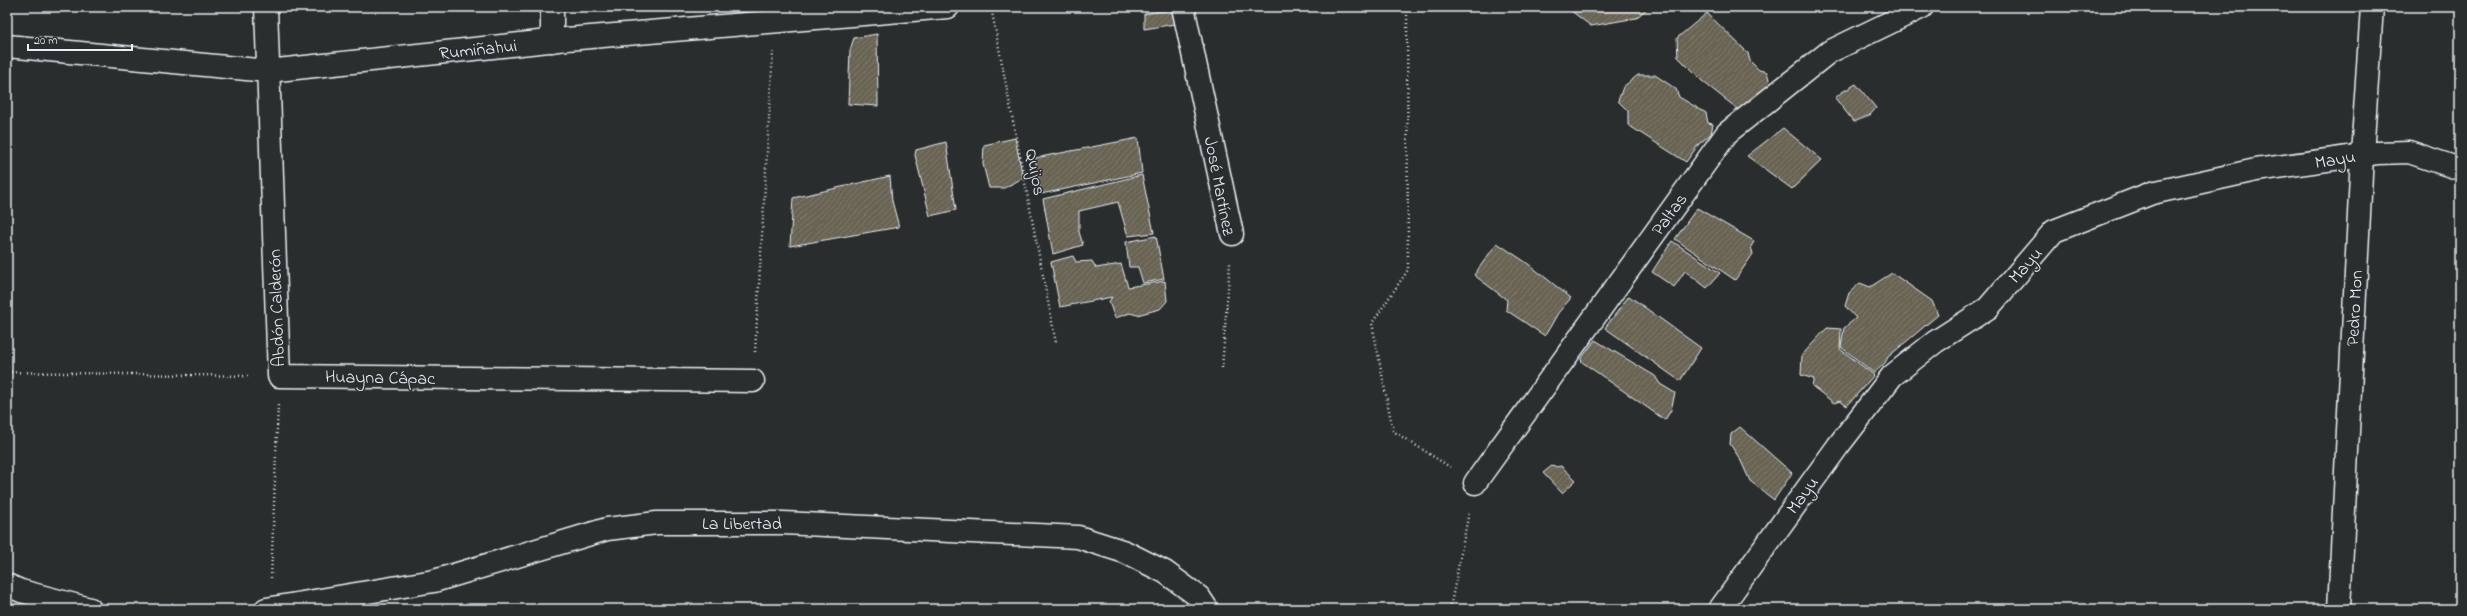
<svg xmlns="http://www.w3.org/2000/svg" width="2467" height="616" font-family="'Indie Flower',sans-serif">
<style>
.building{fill:url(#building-hatch);stroke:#e8f1f8}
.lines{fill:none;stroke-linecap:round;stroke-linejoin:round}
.minor-casing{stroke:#e8f1f8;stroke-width:25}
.path{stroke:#e8f1f8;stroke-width:2.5;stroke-dasharray:1 3;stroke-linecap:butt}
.minor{stroke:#2a2d2e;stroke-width:22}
.labels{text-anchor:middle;stroke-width:3;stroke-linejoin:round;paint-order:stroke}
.street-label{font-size:18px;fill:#e8f1f8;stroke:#2a2d2e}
</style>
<defs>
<pattern id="building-hatch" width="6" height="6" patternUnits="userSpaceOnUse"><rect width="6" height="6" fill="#696352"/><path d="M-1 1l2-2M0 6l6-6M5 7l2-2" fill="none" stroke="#7e7a6c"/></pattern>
</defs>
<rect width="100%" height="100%" fill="#2a2d2e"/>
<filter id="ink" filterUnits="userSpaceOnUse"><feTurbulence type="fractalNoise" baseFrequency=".025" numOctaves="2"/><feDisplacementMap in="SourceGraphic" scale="8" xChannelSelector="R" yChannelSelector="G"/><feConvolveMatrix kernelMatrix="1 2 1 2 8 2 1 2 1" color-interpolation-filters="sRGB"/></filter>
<g filter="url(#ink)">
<g class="building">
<path d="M1566 7H1649L1636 18 1591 26Z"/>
<path d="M1179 8 1182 23 1144 29V14Z"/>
<path d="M1707 13 1748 53 1750 61 1759 70 1767 72 1771 87 1739 110 1702 81 1678 57 1677 38Z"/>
<path d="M877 34 878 106 848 104 850 50 854 38Z"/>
<path d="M1638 75H1655L1676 89 1679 97 1706 113 1708 123 1713 124 1711 134 1699 144 1686 162 1628 125V111L1618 101 1623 87Z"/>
<path d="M1856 84 1876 108 1870 115 1854 122 1835 98 1842 92Z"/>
<path d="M1783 128 1822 160 1792 189 1747 156Z"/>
<path d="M1015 138 1023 178 1004 188H989L983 164 984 145Z"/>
<path d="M1138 138 1142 173 1041 194 1035 158Z"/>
<path d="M946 142 956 210 930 216 915 155 916 150Z"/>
<path d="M1142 175 1154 233 1128 236 1118 202 1079 211V232L1083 245 1053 254 1043 199Z"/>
<path d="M890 176 892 201 899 227 790 246 793 198Z"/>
<path d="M1697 208 1754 241 1751 247 1753 254 1735 280 1675 239Z"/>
<path d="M1156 236 1164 279 1143 283 1138 267H1129L1126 242Z"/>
<path d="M1672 241 1720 273 1707 288 1685 271 1674 287 1652 272Z"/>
<path d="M1497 243 1527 263 1571 298 1558 313 1545 336 1506 310 1507 300 1474 275Z"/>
<path d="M1073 256 1076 262 1092 261 1096 268 1121 264 1128 287 1165 281 1167 301 1160 309 1137 315 1130 313 1115 318 1109 302 1112 297 1060 307 1051 262Z"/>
<path d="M1892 273 1932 301 1938 315 1888 357 1885 363 1874 373 1841 347 1844 328 1856 318 1845 306 1849 293 1860 283 1870 287Z"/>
<path d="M1629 296 1701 348 1680 381 1605 328Z"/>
<path d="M1827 328 1841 329 1840 349 1874 375 1847 406 1840 401 1834 403 1812 386 1814 379 1801 375 1802 355Z"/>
<path d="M1595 340 1655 376 1660 384 1675 393 1671 410 1665 420 1582 362 1581 359Z"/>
<path d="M1740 427 1792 473 1774 500 1750 481 1740 459 1730 444 1731 434Z"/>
<path d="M1553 465 1556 467 1561 466 1576 480 1562 493 1543 473Z"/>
</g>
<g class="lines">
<defs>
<g id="minor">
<path d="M266 7 279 376 753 381"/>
<path d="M1183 7 1232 234"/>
<path d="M552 41V7"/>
<path d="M7 46 268 71 567 39 948 7"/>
<path d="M1475 483 1727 133 1829 52 1922 7"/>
<path d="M7 585 21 591 90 609"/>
<path d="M266 609 434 581 607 529 657 523H783L1078 537 1125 552 1165 572 1199 597 1207 609"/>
<path d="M1720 609 1838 446 1892 376 1935 342 1988 308 2054 231 2152 193 2256 170 2377 153 2409 152 2460 169"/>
<path d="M2339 609 2362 155 2372 7"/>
</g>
</defs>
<use href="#minor" class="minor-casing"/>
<g class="path">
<path d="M991 7 1056 343"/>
<path d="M1407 7 1408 270 1372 323 1393 431 1450 467"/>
<path d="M755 352 773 52"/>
<path d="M1222 368 1230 262"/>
<path d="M7 372 250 376"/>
<path d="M271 578 278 405"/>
<path d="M1450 609 1469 512"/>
</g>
<use href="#minor" class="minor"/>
</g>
</g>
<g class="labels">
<g class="street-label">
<text transform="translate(478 49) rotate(-6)" y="6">Rumiñahui</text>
<text transform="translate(2335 159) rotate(-9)" y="6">Mayu</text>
<text transform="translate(1036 172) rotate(79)" y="6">Quijos</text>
<text transform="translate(1220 186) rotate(79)" y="6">José Martínez</text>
<text transform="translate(1669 214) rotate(-54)" y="6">Paltas</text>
<text transform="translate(2025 265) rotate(-49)" y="6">Mayu</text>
<text transform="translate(276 308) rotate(-92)" y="6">Abdón Calderón</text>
<text transform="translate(2354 308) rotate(-87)" y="6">Pedro Mon</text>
<text transform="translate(380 377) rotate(1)" y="6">Huayna Cápac</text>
<text transform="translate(1802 495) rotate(-54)" y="6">Mayu</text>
<text x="742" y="529">La Libertad</text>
</g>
</g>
<rect width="2467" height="616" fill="none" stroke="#2a2d2e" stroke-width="24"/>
<rect x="12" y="12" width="2443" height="592" fill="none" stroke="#e8f1f8" stroke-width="1.5" filter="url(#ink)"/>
<path d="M28 44v6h104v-6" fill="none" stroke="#e8f1f8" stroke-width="2"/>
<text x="34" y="44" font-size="12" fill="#e8f1f8" stroke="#2a2d2e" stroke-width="3" paint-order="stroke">20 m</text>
</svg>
